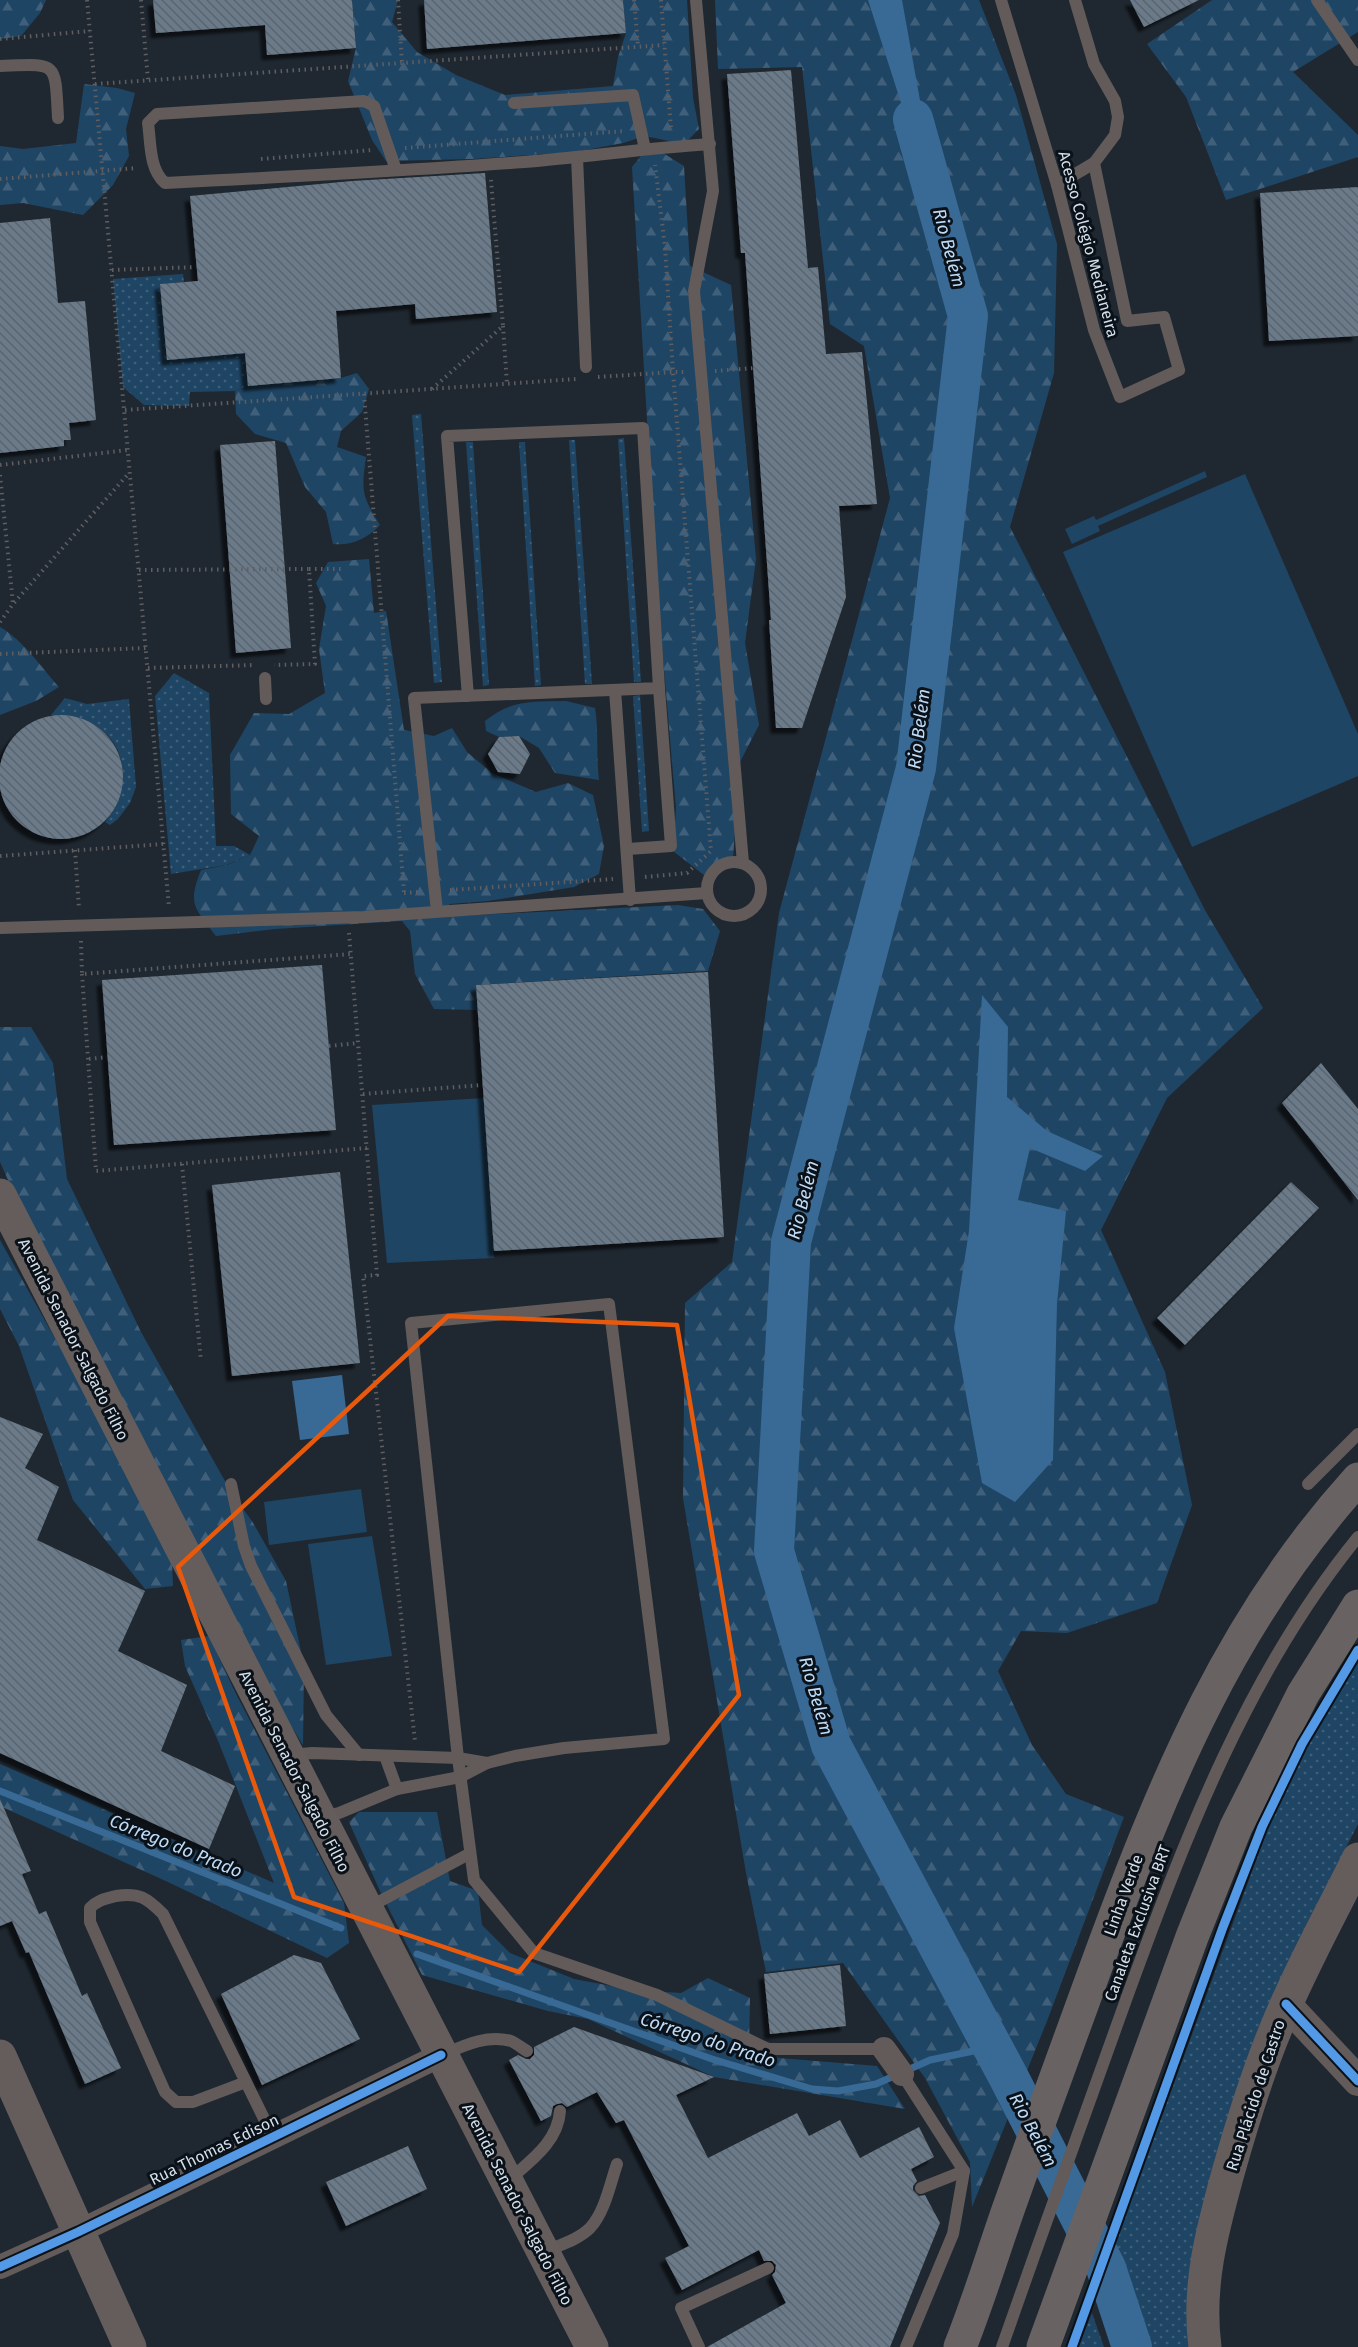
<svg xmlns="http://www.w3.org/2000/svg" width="1358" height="2347" font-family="'Fira Sans',sans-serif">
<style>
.grass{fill:url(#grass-dots)}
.forest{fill:url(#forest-firs)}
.park{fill:#1f4564}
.water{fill:#396a95}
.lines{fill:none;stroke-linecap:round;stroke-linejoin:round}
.stream{stroke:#396a95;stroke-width:7}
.river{stroke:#396a95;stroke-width:40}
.building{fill:url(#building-back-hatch);filter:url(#shadow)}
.path{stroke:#605e60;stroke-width:4;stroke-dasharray:1.5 4.5;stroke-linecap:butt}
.service{stroke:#625b59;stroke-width:12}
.minor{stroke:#625b59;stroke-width:24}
.tertiary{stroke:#625b59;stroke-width:30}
.secondary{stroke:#645d5c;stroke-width:33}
.trunk{stroke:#696262;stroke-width:33}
.cycleway-casing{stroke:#0a1118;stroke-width:13}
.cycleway{stroke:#5399e6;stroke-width:9}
.marked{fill:none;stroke:#e8590c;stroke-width:4.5;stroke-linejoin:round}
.labels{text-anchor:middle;stroke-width:6;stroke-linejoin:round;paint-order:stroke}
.street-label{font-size:16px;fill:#d4dfe9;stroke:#0a1118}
.water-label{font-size:18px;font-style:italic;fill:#bddaf6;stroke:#0a1118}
</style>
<defs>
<pattern id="grass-dots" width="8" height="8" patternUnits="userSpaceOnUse" patternTransform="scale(1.5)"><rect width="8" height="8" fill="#1f4564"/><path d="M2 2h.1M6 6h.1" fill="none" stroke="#3f5f7a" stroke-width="1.8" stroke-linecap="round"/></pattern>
<pattern id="forest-firs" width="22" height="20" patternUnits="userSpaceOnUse" patternTransform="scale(1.5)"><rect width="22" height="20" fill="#1f4564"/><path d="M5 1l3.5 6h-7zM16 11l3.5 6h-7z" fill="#3f5f7a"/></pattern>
<pattern id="building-back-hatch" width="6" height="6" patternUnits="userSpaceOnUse" patternTransform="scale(1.5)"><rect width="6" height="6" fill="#6b7a88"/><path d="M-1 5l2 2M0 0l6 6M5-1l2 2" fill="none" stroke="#5a646e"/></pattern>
<filter id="shadow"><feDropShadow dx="-5.5" dy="5.5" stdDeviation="1.5" flood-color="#0009"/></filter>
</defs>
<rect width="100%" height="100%" fill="#1f2831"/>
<g class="grass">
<path d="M183 274 184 282 161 284 167 360 245 353 248 386 235 391 190 392 189 406 144 405 123 387 113 279Z"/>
<path d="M421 414 442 682 434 683 412 415Z"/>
<path d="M624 438 641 682H634L618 439Z"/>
<path d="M569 440H575L592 684H585Z"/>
<path d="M466 442H473L489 685 483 686Z"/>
<path d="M519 442H525L541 685 535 686Z"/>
<path d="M174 673 209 693 216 846H234L250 855 226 865 171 874 155 696Z"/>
<path d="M640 695 649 831 642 832 633 696Z"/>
<path d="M65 698 87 704 129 699 136 787 130 803 118 819 110 825 105 822C143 769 117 715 51 715Z"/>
<path d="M1358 1657V1824L1304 1930 1194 2347H1140L1106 2268 1267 1831 1307 1746Z"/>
<path d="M1092 2313 1104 2347H1078Z"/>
</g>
<g class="forest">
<path d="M0 0H46L40 13 21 36 0 39Z"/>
<path d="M352 0H398L392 22 417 52 456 75 505 95 613 86 618 57 626 33 623 0H687L693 98 699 129 684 144 645 136 623 143 575 152 472 159 386 161 372 140 348 81 356 48Z"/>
<path d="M715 0H979L1016 95 1057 244 1054 373 1010 527 1206 912 1263 1008 1167 1098 1101 1230 1165 1372 1192 1505 1157 1603 1067 1633 1021 1631 998 1671 1032 1745 1066 1794 1124 1817 1047 2021 972 2207 970 2162 925 2078 843 1963 766 1972 746 1873 683 1498 685 1303 732 1262 779 913 890 498 864 346 830 324 802 67 718 69Z"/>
<path d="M1212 0H1358V32L1293 72 1358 135V157L1226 200 1186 97 1147 44Z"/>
<path d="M84 84 117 88 135 93 126 129 129 156 113 185 83 215 23 203 0 205V146L23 149 76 143Z"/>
<path d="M663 153 684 166 690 266 731 285 756 559 745 643 759 725 740 762 733 858 704 875 673 851 676 808 657 588 632 167 641 156Z"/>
<path d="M357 373 369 389 362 412 341 431 337 447 366 457C361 492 362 496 380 525 367 539 351 546 333 544L326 512 305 487 286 443 255 434 236 414 235 391 248 386 341 378Z"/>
<path d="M369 559 374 613 386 611 404 730 434 736 452 728 467 752 492 773 536 792 568 783 593 795 604 846 599 874 574 887 488 901 449 904 457 916 678 905 703 909 720 931 708 971 476 985 477 1010 434 1009 415 974 410 931 402 921 275 929 216 936C195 907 187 906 201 870L227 865 250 855 259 836 231 814 230 755 254 713 289 714 325 693 319 649 326 606 316 583 328 562Z"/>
<path d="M0 627C23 640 41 667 59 687L36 701 0 715Z"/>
<path d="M566 701 595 708C599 732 596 756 599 780L555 773 539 748 519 736 499 737 486 731 485 721C512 699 533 702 566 701Z"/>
<path d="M0 1027H31L53 1063 67 1179 141 1332 234 1497 252 1521 286 1581 304 1666 303 1745 258 1673 20 1207 0 1162Z"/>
<path d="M0 1240 67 1360 172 1562 173 1586 145 1589 73 1500 19 1346 0 1309Z"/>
<path d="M209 1636 234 1690 344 1903 349 1943 327 1958 168 1882 0 1806V1764L274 1883 219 1743 185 1666 181 1640Z"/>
<path d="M359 1812H437L450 1881 478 1891 482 1925 510 1953 574 1979 633 1990 681 1993 708 1978 750 1998 749 2049 779 2058 877 2066 905 2109 714 2077 588 2019 548 2011 422 1975 380 1891 349 1822Z"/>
</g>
<g class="park">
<path d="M1205 471 1207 477 1098 526 1100 531 1072 544 1065 529 1094 516 1096 520Z"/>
<path d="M1245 474 1358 734V776L1192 847 1063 552Z"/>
<path d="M484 1098 494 1258 387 1263 372 1105Z"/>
<path d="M361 1489 367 1532 269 1545 264 1502Z"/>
<path d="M372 1536 392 1656 326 1665 308 1544Z"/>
</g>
<g class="water">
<path d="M868 0H902L923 117 929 190Z"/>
<path d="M982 995 1008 1027 1007 1097 1047 1131 1103 1156 1085 1171 1030 1148 1018 1200 1066 1211 1057 1304 1053 1460 1015 1502 982 1483 954 1328 969 1231Z"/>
<path d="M342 1375 349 1434 300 1440 292 1381Z"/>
</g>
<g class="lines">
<g class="stream">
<path d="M0 1791 341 1928"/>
<path d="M417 1954 712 2059 812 2089 838 2091 876 2084 930 2060 993 2047"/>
</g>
<path class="river" d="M913 119 968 316 916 768 791 1242 774 1551 831 1745 1008 2076 1106 2268 1132 2347"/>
</g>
<g class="building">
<path d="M153 0H352L356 48 267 55 265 25 156 33Z"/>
<path d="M424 0H623L626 33 427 49Z"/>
<path d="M1130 0H1199L1144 27Z"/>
<path d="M791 70 808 268 818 267 826 354 862 352 877 504 839 506 846 597 802 728H776L769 620H771L745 253H741L727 74Z"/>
<path d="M485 173 497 312 416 319 415 304 336 311 341 378 248 386 245 353 167 360 160 284 198 281 190 196 352 181Z"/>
<path d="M1358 187V336L1269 341 1260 193Z"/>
<path d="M50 218 58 303 85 301 96 420 69 423 71 440H64V446L0 453V223Z"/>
<path d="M275 441 291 648 236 653 220 445Z"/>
<circle cx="61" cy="777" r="62"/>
<path d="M519 736 530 754 520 774 498 772 488 754 499 737Z"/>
<path d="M322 965 336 1130 114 1145 102 980Z"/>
<path d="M708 972 724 1237 494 1251 476 985Z"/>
<path d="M1321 1063 1358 1109V1200L1282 1103Z"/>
<path d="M340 1172 360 1363 232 1376 212 1185Z"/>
<path d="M1291 1182 1319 1208 1185 1345 1157 1318Z"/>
<path d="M0 1417 43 1434 25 1468 59 1487 37 1540 145 1591 118 1651 187 1685 161 1751 235 1786 209 1849 0 1753Z"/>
<path d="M0 1799 31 1871 22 1874 39 1914 46 1911 82 1996 87 1993 121 2068 85 2084 29 1952 26 1953 12 1921 0 1926Z"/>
<path d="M294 1955 321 1963 360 2039 262 2085 221 1994Z"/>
<path d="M840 1965 846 2026 770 2034 764 1974Z"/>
<path d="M574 2027 714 2077 676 2095 708 2158 797 2113 809 2136 840 2120 860 2158 919 2127 934 2157 911 2169 917 2181 913 2186V2190L919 2196 925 2195 940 2223 890 2347H707L786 2303 772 2275 775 2272 776 2265 772 2261H764L759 2250 682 2290 665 2258 689 2246 624 2120 616 2123 597 2092 567 2107 562 2103 557 2104 553 2106 551 2116 541 2121 509 2060 518 2055 526 2059H530L534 2055V2047Z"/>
<path d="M408 2146 427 2189 346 2226 326 2182Z"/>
</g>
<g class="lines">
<g class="path">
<path d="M87 0 169 907"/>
<path d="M141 0 148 80"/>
<path d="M398 0 402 63"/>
<path d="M634 0 638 46"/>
<path d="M661 0 671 129H668"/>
<path d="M0 39 90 31"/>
<path d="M95 84 664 45"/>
<path d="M405 148 624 131"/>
<path d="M261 159 373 150"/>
<path d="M0 179 137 168"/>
<path d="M112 270 196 267"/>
<path d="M503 326 507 384"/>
<path d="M715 371 754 368"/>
<path d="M598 377 673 372 665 247 655 165"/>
<path d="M432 389 503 326 491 180"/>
<path d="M364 394 404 892"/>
<path d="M125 410 576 379"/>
<path d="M0 465 128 450"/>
<path d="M0 475 13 604"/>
<path d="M309 569H341"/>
<path d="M139 570 309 569 315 664 274 665"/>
<path d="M0 622 13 604 129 473"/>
<path d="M0 654 146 648"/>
<path d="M148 668 255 665"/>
<path d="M75 850 79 909"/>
<path d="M0 856 163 844"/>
<path d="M645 877 687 873 711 851 673 372H684"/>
<path d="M450 890 613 879"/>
<path d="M404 893 419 892"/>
<path d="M349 933 377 1275 363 1276 415 1741"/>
<path d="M81 941 82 974 351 954"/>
<path d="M82 974 96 1171 367 1148"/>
<path d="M329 1046 358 1043"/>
<path d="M89 1059 107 1057"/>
<path d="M363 1094 483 1085"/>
<path d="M182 1164 201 1361"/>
</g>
<g class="service">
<path d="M696 0 713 191 694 291 743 863"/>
<path d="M1001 0 1057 185 1094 330 1120 397 1179 370 1164 317 1127 321 1094 163 1115 135 1118 117 1115 101 1094 64 1075 0"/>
<path d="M1317 0 1358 60"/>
<path d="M0 66C58 64 55 60 58 118"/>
<path d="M514 103 633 95 645 149"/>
<path d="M577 157 586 367"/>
<path d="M396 170 374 106 364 101 157 114 148 123C151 144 149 169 165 183 285 177 405 171 524 162 586 157 648 148 710 144"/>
<path d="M1057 185 1094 163"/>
<path d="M265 678 266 699"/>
<path d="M615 690 630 900"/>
<path d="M628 849 671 846 659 688"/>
<circle cx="734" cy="889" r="27"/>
<path d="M437 911 414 698 659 688 643 428 447 436 468 696"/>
<path d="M0 928 364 917 707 893"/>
<path d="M231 1484 244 1546 251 1566 326 1715 359 1755"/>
<path d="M1308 1484 1358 1434"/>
<path d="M291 1755 312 1753 458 1758 487 1763"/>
<path d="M385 1756 397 1789"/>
<path d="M321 1817 339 1813 397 1789 460 1777 487 1763 515 1756 564 1748 664 1739 609 1304 411 1323 458 1758 474 1880 534 1953 657 1995 768 2049H884"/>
<path d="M367 1908 469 1854"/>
<path d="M442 2055C463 2046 487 2034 511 2041 516 2043 522 2048 527 2051"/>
<path d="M902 2074 964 2171 921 2188"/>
<path d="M246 2082 193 2102H176L165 2092 90 1922V1908C98 1900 104 1899 116 1896 139 1892 147 1898 163 1914L246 2082 273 2137"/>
<path d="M509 2180C530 2161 558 2142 560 2111"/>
<path d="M544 2252C559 2245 578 2240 590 2228 605 2212 610 2184 617 2164"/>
<path d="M699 2347 681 2308 768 2268"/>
<path d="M906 2347 953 2234 964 2171"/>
<path d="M1002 2347C1043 2230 1085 2113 1127 1997 1186 1835 1248 1672 1358 1537"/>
</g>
<g class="minor">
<path d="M884 2049 902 2074"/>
<path d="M0 2267 78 2232 441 2055"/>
</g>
<path class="tertiary" d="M1286 2004 1358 2081"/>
<g class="secondary">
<path d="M0 1195 592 2347"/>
<path d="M0 2056 130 2347"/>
<path d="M1205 2347C1197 2286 1212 2231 1228 2173 1242 2123 1257 2074 1277 2026 1300 1969 1331 1914 1358 1859"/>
</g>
<g class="trunk">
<path d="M960 2347C978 2302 992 2256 1008 2210 1038 2125 1069 2040 1100 1956 1165 1780 1231 1619 1358 1479"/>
<path d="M1043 2347 1192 1937 1236 1827 1303 1694 1358 1606"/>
</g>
<defs>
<g id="cycleway">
<path d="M1286 2004 1358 2081"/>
<path d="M0 2267 78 2232 441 2055"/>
<path d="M1072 2347 1223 1927 1262 1827 1302 1744 1358 1650"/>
</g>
</defs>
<use href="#cycleway" class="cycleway-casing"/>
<use href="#cycleway" class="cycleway"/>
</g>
<path class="marked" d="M448 1316 677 1325 739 1695 519 1972 294 1897 178 1567Z"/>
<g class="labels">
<g class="street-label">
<text transform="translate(1089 244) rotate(75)" y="6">Acesso Colégio Medianeira</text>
<text transform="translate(74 1339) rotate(63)" y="6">Avenida Senador Salgado Filho</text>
<text transform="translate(295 1771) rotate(63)" y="6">Avenida Senador Salgado Filho</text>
<text transform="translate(1123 1895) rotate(-70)" y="6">Linha Verde</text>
<text transform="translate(1137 1923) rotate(-70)" y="6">Canaleta Exclusiva BRT</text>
<text transform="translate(1255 2095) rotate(-72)" y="6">Rua Plácido de Castro</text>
<text transform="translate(214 2149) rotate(-26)" y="6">Rua Thomas Edison</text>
<text transform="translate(518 2204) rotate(63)" y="6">Avenida Senador Salgado Filho</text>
</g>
<g class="water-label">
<text transform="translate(949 248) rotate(75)" y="6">Rio Belém</text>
<text transform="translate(919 729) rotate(-83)" y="6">Rio Belém</text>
<text transform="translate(803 1200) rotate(-76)" y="6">Rio Belém</text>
<text transform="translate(816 1696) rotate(74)" y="6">Rio Belém</text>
<text transform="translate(176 1846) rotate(22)" y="6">Córrego do Prado</text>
<text transform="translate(708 2040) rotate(18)" y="6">Córrego do Prado</text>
<text transform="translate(1033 2130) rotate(62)" y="6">Rio Belém</text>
</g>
</g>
</svg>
